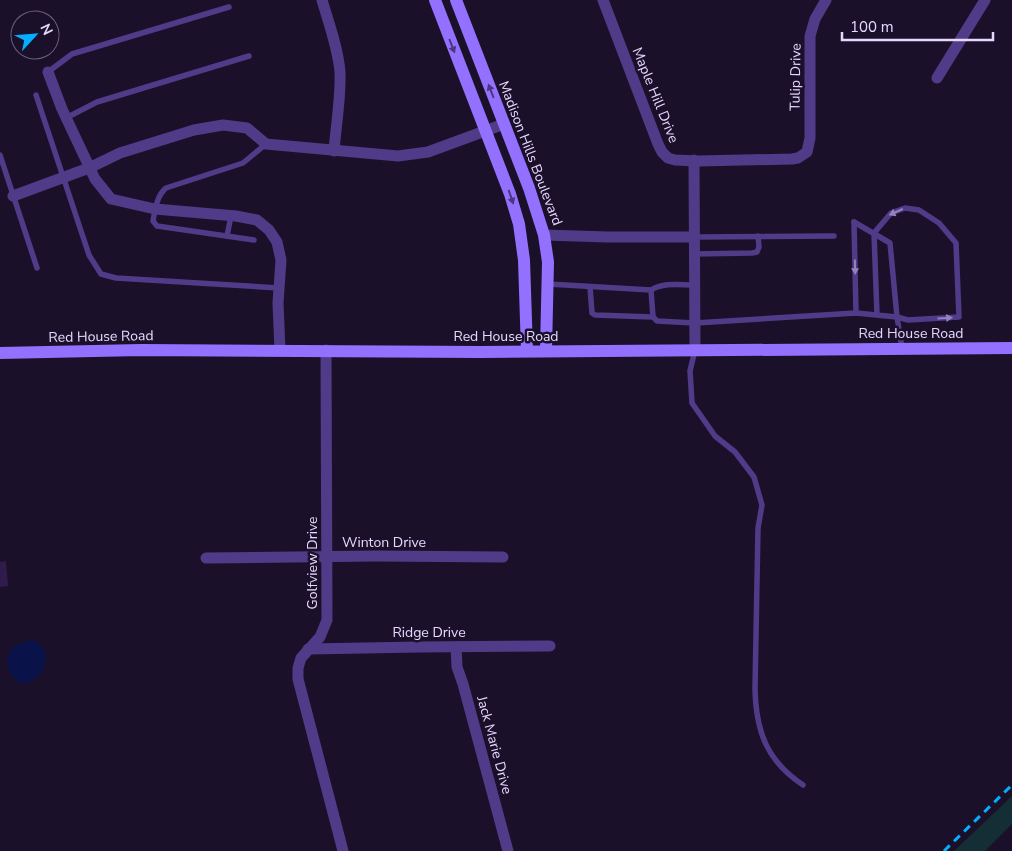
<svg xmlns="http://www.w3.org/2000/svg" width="1012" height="851" font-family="'Nunito Sans',sans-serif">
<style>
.green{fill:#132e34}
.water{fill:#0a1349}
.building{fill:#301c4b}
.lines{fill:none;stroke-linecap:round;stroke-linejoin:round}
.lane{stroke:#503b89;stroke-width:5.5}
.street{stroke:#503b89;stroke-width:11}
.secondary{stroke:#9470ff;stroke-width:12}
.rail{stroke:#05aeff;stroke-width:3;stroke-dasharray:8 6;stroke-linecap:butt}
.oneway{fill:#4b367f}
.oneway2{fill:#9482be}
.labels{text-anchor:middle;stroke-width:5;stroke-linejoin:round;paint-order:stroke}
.street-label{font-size:14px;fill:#e6d9ff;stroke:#1b102a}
</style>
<rect width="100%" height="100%" fill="#1b102a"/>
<path class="green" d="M1012 796V824L985 851H954Z"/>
<path class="water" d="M32 640C63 650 35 697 15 679 7 671 4 656 14 647 19 643 26 642 32 640Z"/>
<path class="building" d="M6 561 8 586 0 587V562Z"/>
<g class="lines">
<g class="lane">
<path d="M48 72 72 54 229 7"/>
<path d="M36 95 89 255 101 274 116 278 279 288"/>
<path d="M66 118 97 102 249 56"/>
<path d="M0 155 37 268"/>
<path d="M854 222 890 243 897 317 902 348"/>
<path d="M854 222 856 313"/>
<path d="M227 236 231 216"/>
<path d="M694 237 834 236"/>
<path d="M254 240 157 226 153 221C155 210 157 195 166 188L243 163 266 144"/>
<path d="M694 254 752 253 757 252 759 247 758 236"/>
<path d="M548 284 651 290C664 282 680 285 694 285"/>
<path d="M590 287 592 313 595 315 653 317 657 321 695 323 856 313 897 317 908 320 959 317 956 243 939 223 919 210 905 208 891 213 874 233 877 315"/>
<path d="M651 290 653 317"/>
<path d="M695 350 690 371 692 403 715 436 735 452 754 477 762 505 758 528 755 689C756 732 767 761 803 785"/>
</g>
<g class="street">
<path d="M322 0C329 24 338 48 340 72 341 98 336 125 334 151"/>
<path d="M603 0 658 144 662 152 668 158 675 160 698 161 792 159 798 158 807 152 810 138V36L815 19 826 0"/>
<path d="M48 72 62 109 95 179 111 199 155 209 236 216 257 220 269 230 277 242 281 260 278 303 280 350"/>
<path d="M937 78 985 0"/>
<path d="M694 160 695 350"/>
<path d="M13 196 89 168 120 153 194 130 223 125 247 128 266 144 398 156 428 152 504 124"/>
<path d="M544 235 608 237H694"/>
<path d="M326 350 327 620 320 637 301 658 298 668V679L343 851"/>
<path d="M206 558 376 556 503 557"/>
<path d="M456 647 457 667 463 684 508 851"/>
<path d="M308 649 420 647 550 646"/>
</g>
<g class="secondary">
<path d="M435 0 510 194 519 224 524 260 527 351"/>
<path d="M456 0 529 188 544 235 548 262 546 350"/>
<path d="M0 353 141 350 481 352 1012 348"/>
</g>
<path class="rail" d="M944 851 1012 785"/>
</g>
<defs><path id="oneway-solid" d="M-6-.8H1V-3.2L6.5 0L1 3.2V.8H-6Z" transform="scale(1.25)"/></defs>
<g class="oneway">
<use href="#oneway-solid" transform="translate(452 46) rotate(69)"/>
<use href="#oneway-solid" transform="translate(491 91) rotate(-111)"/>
<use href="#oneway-solid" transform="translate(511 197) rotate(71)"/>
</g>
<g class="oneway2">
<use href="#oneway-solid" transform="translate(896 212) rotate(156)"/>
<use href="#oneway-solid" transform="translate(855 267) rotate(89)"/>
<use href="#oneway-solid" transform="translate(945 318) rotate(-3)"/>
</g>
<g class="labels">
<g class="street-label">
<text transform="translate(795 77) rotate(-89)" y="5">Tulip Drive</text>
<text transform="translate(656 95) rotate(68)" y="5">Maple Hill Drive</text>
<text transform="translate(531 153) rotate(69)" y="5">Madison Hills Boulevard</text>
<text x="911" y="338">Red House Road</text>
<text transform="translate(101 336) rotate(-1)" y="5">Red House Road</text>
<text x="506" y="341">Red House Road</text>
<text x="384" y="547">Winton Drive</text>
<text transform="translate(312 563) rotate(-90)" y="5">Golfview Drive</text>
<text x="429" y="637">Ridge Drive</text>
<text transform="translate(495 745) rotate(75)" y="5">Jack Marie Drive</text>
</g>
</g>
<g transform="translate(35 35) rotate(64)"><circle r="24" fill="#1b102a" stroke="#6c607f"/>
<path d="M0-4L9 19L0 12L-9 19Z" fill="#05aeff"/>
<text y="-8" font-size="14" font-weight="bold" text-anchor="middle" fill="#e6d9ff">N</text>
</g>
<path d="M842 32v8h151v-8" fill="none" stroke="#e6d9ff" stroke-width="2.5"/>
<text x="850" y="32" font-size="15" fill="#e6d9ff" stroke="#1b102a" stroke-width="4" paint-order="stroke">100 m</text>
</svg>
